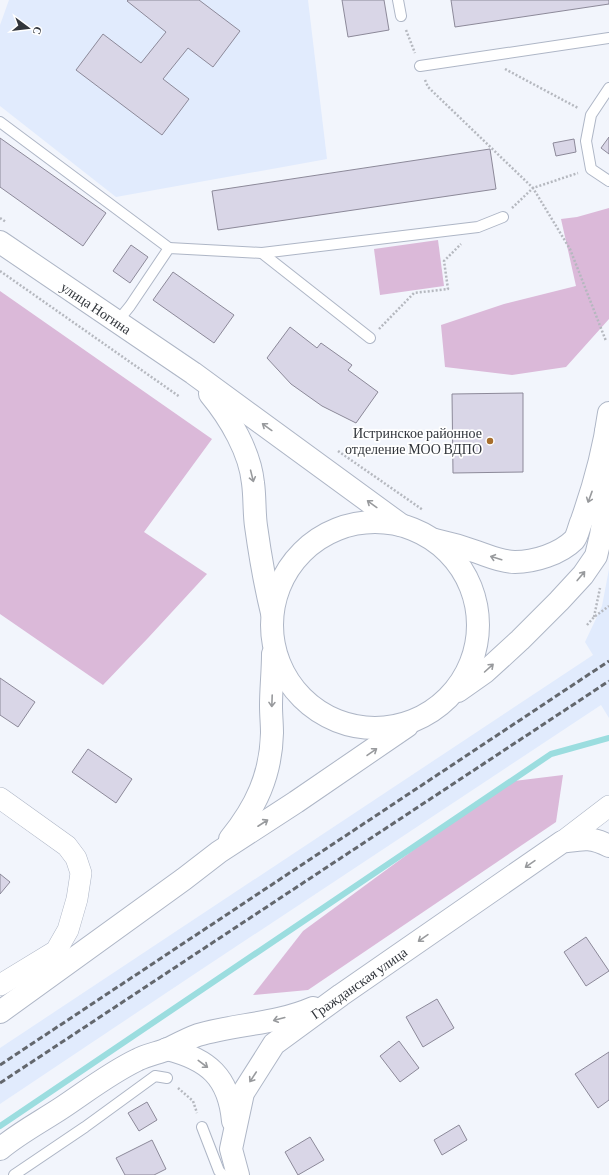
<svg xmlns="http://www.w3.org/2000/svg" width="609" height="1175" font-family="'Crimson Pro',serif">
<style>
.built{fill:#e1ebfd}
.green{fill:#dbb9d9}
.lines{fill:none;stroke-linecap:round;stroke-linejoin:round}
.stream{stroke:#9bdddf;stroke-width:6}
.building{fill:#d9d6e7;stroke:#8c8999}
.service-casing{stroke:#aeb6c6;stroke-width:12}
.minor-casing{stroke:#aeb6c6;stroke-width:22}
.tertiary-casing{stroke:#aeb6c6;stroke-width:24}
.path{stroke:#b5b8bf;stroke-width:2.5;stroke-dasharray:2 2;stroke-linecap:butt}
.service{stroke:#fff;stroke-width:10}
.minor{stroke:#fff;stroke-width:21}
.tertiary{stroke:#fff;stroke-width:22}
.rail{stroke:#63676d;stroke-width:3;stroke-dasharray:6 3;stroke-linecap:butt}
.oneway{stroke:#989a9d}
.poi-dot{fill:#a76e2c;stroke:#fff;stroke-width:1.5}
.labels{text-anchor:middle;stroke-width:3.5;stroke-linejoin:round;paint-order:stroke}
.street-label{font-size:14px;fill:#31353b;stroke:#fff}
.poi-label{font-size:14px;fill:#31353b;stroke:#fff;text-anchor:end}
</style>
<rect width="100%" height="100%" fill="#f2f5fc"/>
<g class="built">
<path d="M9 0H308L327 159 116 197 0 106V25Z"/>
<path d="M609 569V718L601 705 193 975 0 1104V1048L593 655 585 642 602 606Z"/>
</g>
<g class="green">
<path d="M609 208V319L566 367 512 375 445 367 441 325 504 304 576 286 561 219 577 217Z"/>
<path d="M438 240 444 286 380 295 374 249Z"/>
<path d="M0 291 212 439 144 532 207 574 148 638 103 685 0 614Z"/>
<path d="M563 775 556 822 308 990 253 995 303 931 506 782Z"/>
</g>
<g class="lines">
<path class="stream" d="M0 1126 551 754 609 738"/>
</g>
<g class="building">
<path d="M128 0H199L240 31 213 67 188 48 163 79 189 99 162 135 76 70 103 34 141 63 166 32 127 1Z"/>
<path d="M342 0H384L389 30 348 37Z"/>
<path d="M451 0H609V4L455 27Z"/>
<path d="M609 137V154L601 148Z"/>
<path d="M0 138 106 213 83 246 0 187Z"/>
<path d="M574 139 576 152 556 156 553 143Z"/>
<path d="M490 149 496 189 218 230 212 191Z"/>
<path d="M131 245 148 257 130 283 113 271Z"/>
<path d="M173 272 234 315 214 343 153 300Z"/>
<path d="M290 327 317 348 321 343 352 365 348 370 378 392 356 423 322 406 291 384 267 358Z"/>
<path d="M523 393V472L453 473 452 394Z"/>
<path d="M0 678 35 702 18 727 0 715Z"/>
<path d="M88 749 132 779 116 803 72 772Z"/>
<path d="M0 874 10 882 0 894Z"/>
<path d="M586 937 609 971 586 986 564 952Z"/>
<path d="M437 999 454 1028 423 1047 406 1017Z"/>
<path d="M399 1041 419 1068 400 1082 380 1056Z"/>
<path d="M609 1052V1100L598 1108 575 1074Z"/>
<path d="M147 1102 157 1120 139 1131 128 1113Z"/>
<path d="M459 1125 467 1140 442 1155 434 1140Z"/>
<path d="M310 1137 324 1160 298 1175 285 1152Z"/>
<path d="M152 1140 166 1169 154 1175H125L116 1158Z"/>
</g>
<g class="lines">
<defs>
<g id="service">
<path d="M398 0 401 16"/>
<path d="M420 66 609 38"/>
<path d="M609 88 591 115 586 141 591 169 609 181"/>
<path d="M0 122 169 248"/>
<path d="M262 253 370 338"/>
<path d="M117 322 130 306 169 248 262 253 478 227 503 217"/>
<path d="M202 1127 219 1171 223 1175"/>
<path d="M14 1175 85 1127 155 1076 167 1078"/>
</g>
<g id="minor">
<path d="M0 798 67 846 76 858 81 873 77 899 68 930 56 951 0 985"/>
<path d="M562 842 609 806"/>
</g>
<g id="tertiary">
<path d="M0 242 193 373 401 525"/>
<path d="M210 394C230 418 250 452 253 483 255 497 254 512 256 526 260 555 265 584 272 613"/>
<circle cx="375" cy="625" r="103"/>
<path d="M435 540C449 543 463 547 477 552 489 556 501 562 515 562 534 562 560 554 574 540 578 535 579 526 582 520 594 486 604 450 609 413"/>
<path d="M458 691 485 672 520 640 559 601 583 575 596 556 601 535 607 499 606 432"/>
<path d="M230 839C256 807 271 775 272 733 272 724 271 715 271 706 271 689 273 671 273 654"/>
<path d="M0 1012 184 879 219 852 296 802 407 726"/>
<path d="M167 1049C208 1059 229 1077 233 1121"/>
<path d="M0 1149C19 1133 42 1121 63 1107 87 1091 110 1073 137 1060 146 1055 158 1053 168 1049 178 1044 187 1039 198 1035 236 1024 276 1024 313 1008"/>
<path d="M238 1175 231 1149 243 1093 274 1044 341 995 562 842C582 839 590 836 609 846"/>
</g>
</defs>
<use href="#service" class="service-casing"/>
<use href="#minor" class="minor-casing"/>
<use href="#tertiary" class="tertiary-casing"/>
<g class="path">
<path d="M406 30 415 53"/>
<path d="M505 69 578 108"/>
<path d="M425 80 428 87 533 188 578 173"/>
<path d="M512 208 533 188 570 249 606 341"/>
<path d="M0 218 6 222"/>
<path d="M0 271 180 397"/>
<path d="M379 329 414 293 448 289 444 261 461 244"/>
<path d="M338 451 423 510"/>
<path d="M594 617 600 588"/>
<path d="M587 625 594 617 609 606"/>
<path d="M178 1088 193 1101 197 1113"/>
</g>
<use href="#service" class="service"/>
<use href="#minor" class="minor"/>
<use href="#tertiary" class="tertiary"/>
<g class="rail">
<path d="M0 1065 609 661"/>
<path d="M0 1083 609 681"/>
</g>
</g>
<defs><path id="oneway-shaft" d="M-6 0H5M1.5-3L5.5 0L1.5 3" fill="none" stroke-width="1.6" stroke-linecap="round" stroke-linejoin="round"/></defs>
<g class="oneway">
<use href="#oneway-shaft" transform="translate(267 427) rotate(-144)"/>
<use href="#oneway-shaft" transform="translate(252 476) rotate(76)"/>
<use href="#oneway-shaft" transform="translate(590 497) rotate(110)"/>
<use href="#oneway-shaft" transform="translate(372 504) rotate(-144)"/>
<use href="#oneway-shaft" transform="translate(496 558) rotate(-163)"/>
<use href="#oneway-shaft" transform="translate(581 576) rotate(-50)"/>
<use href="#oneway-shaft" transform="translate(489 668) rotate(-42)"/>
<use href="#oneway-shaft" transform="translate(272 701) rotate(92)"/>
<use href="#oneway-shaft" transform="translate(372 752) rotate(-35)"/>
<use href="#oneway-shaft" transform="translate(263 823) rotate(-33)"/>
<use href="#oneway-shaft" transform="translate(530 864) rotate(145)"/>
<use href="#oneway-shaft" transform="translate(423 938) rotate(145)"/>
<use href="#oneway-shaft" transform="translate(279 1019) rotate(165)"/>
<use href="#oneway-shaft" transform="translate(203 1064) rotate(37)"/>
<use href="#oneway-shaft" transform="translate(253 1077) rotate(123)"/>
</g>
<circle class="poi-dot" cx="490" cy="441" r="4"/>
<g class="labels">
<g class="street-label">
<text transform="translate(96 308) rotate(34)" y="5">улица Ногина</text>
<text transform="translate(359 983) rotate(-35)" y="5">Гражданская улица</text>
</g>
<g class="poi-label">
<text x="482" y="438">Истринское районное<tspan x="482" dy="16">отделение МОО ВДПО</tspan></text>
</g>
</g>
<g transform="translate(28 28) rotate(105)" stroke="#ffffff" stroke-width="3" paint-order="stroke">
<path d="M0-3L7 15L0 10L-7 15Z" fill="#31353b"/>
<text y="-6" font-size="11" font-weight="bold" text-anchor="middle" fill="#31353b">С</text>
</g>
</svg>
